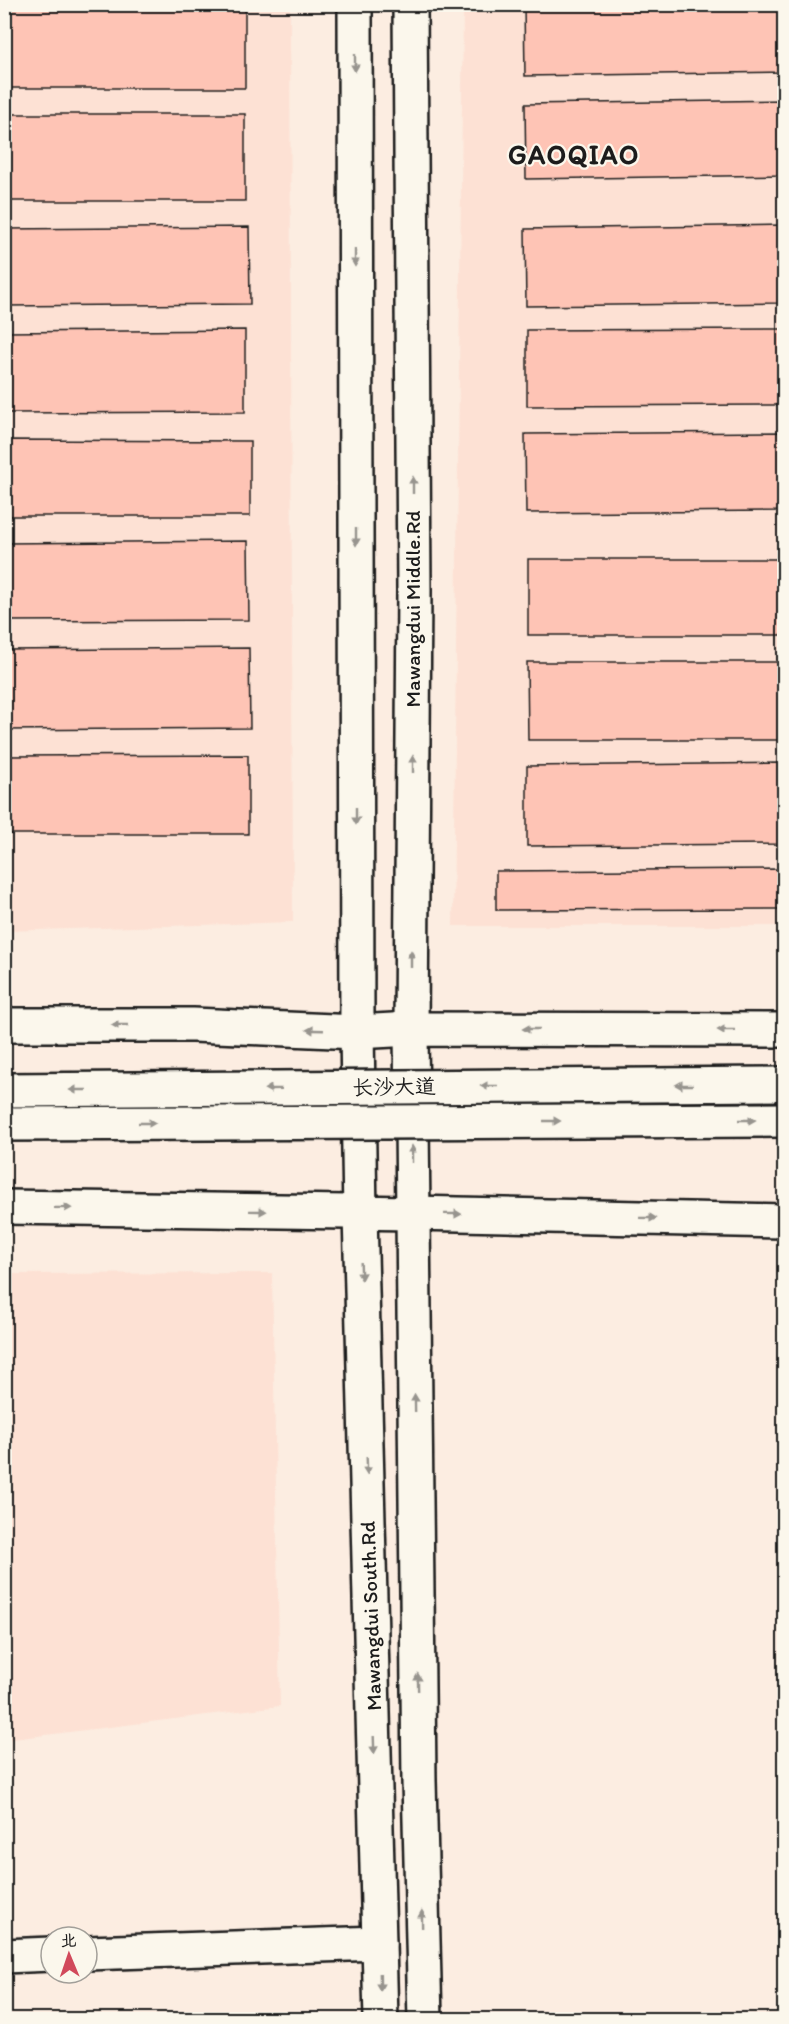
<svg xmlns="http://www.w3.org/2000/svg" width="789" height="2024" font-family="Itim,'LXGW WenKai TC',sans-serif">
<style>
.built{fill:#fde1d4}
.building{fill:#fec4b5;stroke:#1c1c1c;stroke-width:1.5}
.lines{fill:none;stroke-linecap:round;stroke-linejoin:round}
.minor-casing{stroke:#1c1c1c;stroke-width:38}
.major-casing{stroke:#1c1c1c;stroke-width:38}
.minor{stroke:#fbf7ec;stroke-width:33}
.major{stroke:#fbf7ec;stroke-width:33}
.highway-bridge-casing{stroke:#1c1c1c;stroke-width:38;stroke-linecap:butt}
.highway-bridge{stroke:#fbf7ec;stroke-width:33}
.oneway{fill:#97948e}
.labels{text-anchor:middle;stroke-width:4.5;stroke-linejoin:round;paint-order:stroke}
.street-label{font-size:21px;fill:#1c1c1c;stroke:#fbf7ec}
.district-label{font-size:27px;font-weight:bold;letter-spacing:1.5px;fill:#1c1c1c;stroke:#fbf7ec}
</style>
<rect width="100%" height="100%" fill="#fcede1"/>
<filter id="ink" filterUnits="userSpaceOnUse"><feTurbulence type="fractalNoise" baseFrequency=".0167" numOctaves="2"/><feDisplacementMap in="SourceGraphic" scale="12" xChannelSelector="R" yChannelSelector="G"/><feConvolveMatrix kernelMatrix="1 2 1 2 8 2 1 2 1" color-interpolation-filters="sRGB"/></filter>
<g filter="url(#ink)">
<g class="built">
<path d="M4 5H290L293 922 5 931Z"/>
<path d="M463 5H784V926H453Z"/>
<path d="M272 1273 280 1706 5 1740V1274Z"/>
</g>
<g class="building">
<path d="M524 4H784V72L525 76Z"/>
<path d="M245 5V88H4V6Z"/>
<path d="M784 100V175L526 179 525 104Z"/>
<rect x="4" y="114" width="241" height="87"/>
<path d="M784 225V303L526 306 525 229Z"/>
<path d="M249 227 250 304 4 306V229Z"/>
<path d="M784 329V405L527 406V330Z"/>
<path d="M245 330V412L4 413V332Z"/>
<path d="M784 432V511L526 513 525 434Z"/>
<path d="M4 440 250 441V516H4Z"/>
<path d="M248 541 249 620 4 621V543Z"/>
<rect x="528" y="559" width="256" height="76"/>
<path d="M249 648 250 728 4 730V650Z"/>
<path d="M527 662H784V740H528Z"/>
<path d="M248 755V834H4V756Z"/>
<path d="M784 763V844L527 846V766Z"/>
<path d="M784 869V909L496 910V871Z"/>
</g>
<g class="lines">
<defs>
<g id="minor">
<path d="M87 1953 379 1943"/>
<path d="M4 1956 51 1954"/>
</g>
<g id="major">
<path d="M355 4 357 1032 360 1214 381 2020"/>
<path d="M410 4 414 590 411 1029 419 1781 425 2020"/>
<path d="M4 1025H193L357 1032 411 1029 784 1030"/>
<path d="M4 1207 412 1213 784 1221"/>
</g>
</defs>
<use href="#minor" class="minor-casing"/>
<use href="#major" class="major-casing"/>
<use href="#minor" class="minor"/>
<use href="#major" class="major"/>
<defs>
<g id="highway-bridge">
<path d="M4 1090 784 1084"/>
<path d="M4 1124 784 1120"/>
</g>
</defs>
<use href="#highway-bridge" class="highway-bridge-casing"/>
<use href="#highway-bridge" class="highway-bridge"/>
</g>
<defs><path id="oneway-solid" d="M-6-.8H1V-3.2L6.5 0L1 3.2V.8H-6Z" transform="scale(1.5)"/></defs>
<g class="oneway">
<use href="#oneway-solid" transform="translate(355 63) rotate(90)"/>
<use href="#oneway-solid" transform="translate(355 258) rotate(90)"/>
<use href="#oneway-solid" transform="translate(413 485) rotate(-90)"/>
<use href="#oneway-solid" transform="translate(356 537) rotate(90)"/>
<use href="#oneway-solid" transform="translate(413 764) rotate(-90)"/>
<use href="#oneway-solid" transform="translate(356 816) rotate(90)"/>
<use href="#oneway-solid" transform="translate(411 959) rotate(-90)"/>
<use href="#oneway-solid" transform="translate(120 1025) rotate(-180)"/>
<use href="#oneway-solid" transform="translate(531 1029) rotate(-180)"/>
<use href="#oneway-solid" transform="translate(315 1030) rotate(-178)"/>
<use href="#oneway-solid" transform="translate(726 1030) rotate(-180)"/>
<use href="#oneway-solid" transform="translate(684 1085) rotate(180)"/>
<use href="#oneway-solid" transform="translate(489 1086) rotate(180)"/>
<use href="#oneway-solid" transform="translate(273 1089) rotate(179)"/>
<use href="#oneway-solid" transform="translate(78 1090) rotate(180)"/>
<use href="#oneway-solid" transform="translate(747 1120)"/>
<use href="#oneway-solid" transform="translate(552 1121)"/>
<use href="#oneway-solid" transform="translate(147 1123)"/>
<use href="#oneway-solid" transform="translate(412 1154) rotate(-90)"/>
<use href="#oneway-solid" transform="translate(63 1208) rotate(1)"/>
<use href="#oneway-solid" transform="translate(258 1211) rotate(1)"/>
<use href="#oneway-solid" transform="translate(453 1214) rotate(1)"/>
<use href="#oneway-solid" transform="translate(648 1218) rotate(1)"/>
<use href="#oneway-solid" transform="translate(361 1271) rotate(88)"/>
<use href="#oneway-solid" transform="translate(415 1403) rotate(-91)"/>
<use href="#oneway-solid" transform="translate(367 1466) rotate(88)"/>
<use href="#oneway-solid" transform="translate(418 1682) rotate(-91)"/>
<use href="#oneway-solid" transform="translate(374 1745) rotate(88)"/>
<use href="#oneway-solid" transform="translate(422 1919) rotate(-91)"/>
<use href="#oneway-solid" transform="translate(380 1982) rotate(89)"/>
</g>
</g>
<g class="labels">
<g class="street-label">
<text transform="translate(413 609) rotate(-90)" y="7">Mawangdui Middle.Rd</text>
<text transform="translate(394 1087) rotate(-1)" y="7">长沙大道</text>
<text transform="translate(371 1616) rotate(-92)" y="7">Mawangdui South.Rd</text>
</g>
<g class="district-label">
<text x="574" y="164">GAOQIAO</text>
</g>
</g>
<rect width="789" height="2024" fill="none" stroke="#fbf7ec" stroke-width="24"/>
<rect x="12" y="12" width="765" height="2000" fill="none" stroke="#1c1c1c" stroke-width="2" filter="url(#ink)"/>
<g transform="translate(69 1955) rotate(358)"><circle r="28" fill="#fbf7ec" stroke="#a29f99" stroke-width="1.5"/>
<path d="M0-4.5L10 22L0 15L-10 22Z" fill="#d1495b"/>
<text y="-9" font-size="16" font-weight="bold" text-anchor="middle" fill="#1c1c1c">北</text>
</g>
</svg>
